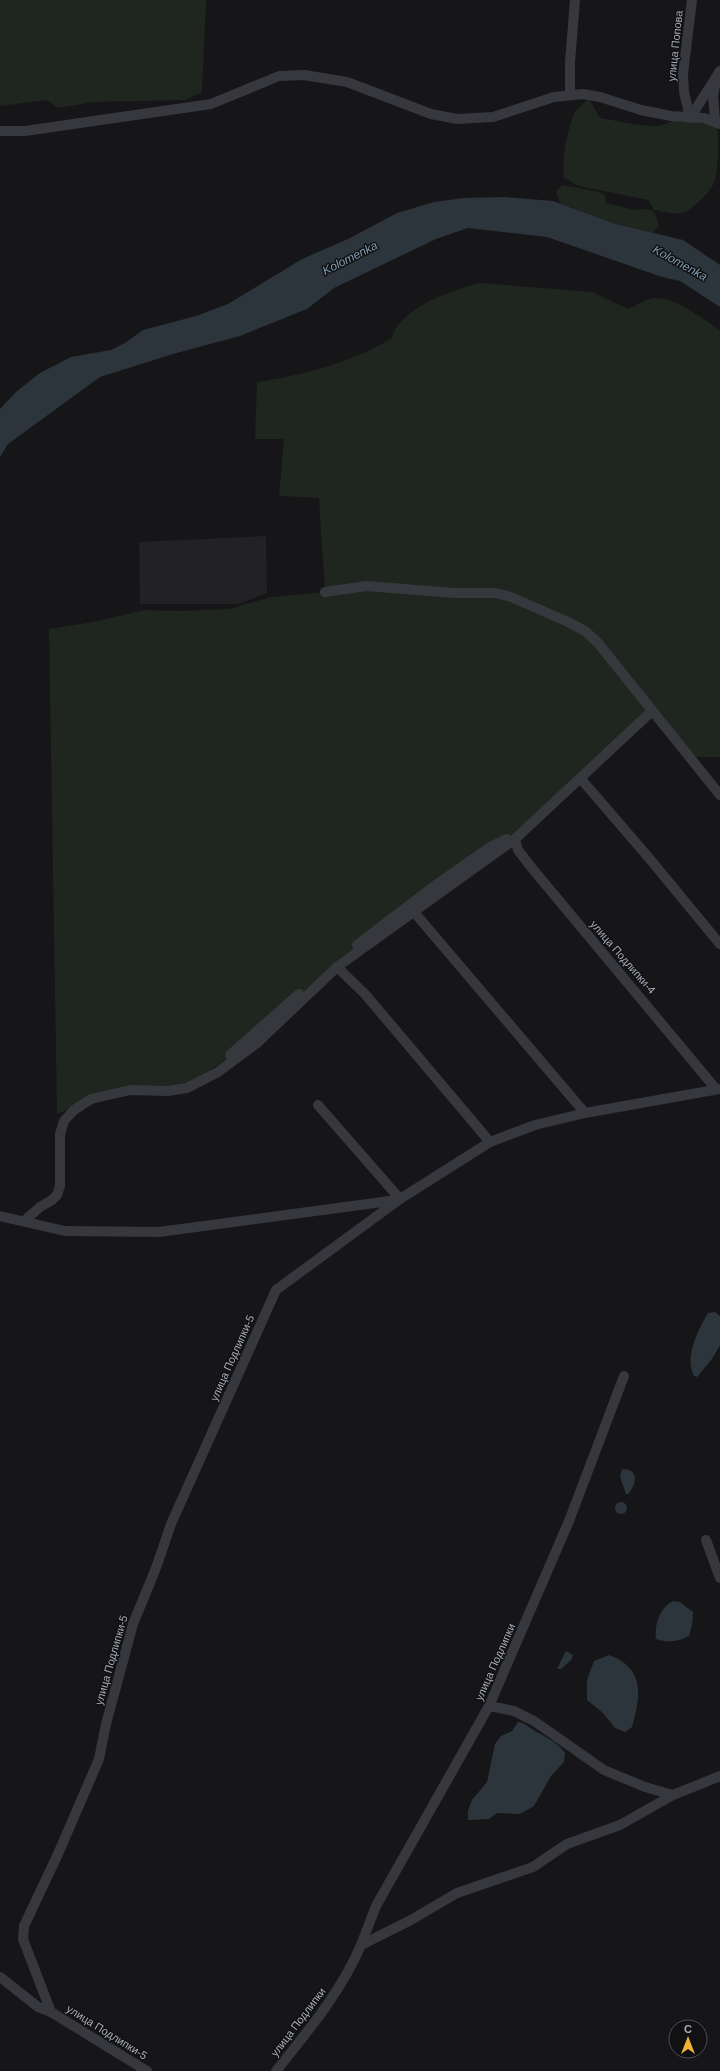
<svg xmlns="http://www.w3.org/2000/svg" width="720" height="2071" font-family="Arial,sans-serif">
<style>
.built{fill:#222225}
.green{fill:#1e261f}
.water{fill:#2c353c}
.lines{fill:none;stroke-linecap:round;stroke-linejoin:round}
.minor{stroke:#37383d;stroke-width:10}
.labels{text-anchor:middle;stroke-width:3;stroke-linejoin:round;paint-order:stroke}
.street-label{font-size:11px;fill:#a8adb8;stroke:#111113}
.water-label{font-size:12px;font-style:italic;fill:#7f9bb3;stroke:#111113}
</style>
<rect width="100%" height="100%" fill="#161618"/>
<path class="built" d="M266 536 267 593 239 604H140L139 542Z"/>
<g class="green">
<path d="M0 0H206L202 92 185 100 93 102 58 108 47 100 0 106Z"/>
<path d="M589 99 600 118C614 120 644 127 657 126 663 126 668 122 674 121 686 120 707 120 716 127 720 132 718 175 714 183 710 192 693 209 684 212 675 216 663 211 654 210L648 200 579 186 564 178C561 166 568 123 575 112 578 107 584 103 589 99Z"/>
<path d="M562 185 599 192 605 195 606 203 636 210 647 209 654 212 659 225 653 233 616 224 560 203 556 192Z"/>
<path d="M482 283 592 292 628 309C636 306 646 299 654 298 675 296 703 319 720 330V757H690L652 711 546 812 337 967 239 1052 182 1087 91 1099 57 1114 49 629 93 622 145 610 180 611 229 609 271 597 325 592 319 498 279 496 284 439H255L257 382C303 375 351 363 392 338 398 309 455 288 482 283Z"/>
</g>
<g class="water">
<path d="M505 197 553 201 616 224 683 240 720 265V307L680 281 662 277 547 237 468 228 436 239 334 288 307 309 240 336 173 354 100 377 8 444 0 457V409L16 392 40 373 71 357 111 350 125 343 143 330 196 316 228 304 302 259 348 239 397 213 434 202 464 198Z"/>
<path d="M715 1312 720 1316V1345L712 1359 697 1377 694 1376C684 1357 698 1330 708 1313Z"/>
<path d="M622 1469C639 1468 637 1484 628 1494H626L620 1477Z"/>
<circle cx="621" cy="1508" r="6"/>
<path d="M673 1601 680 1602 693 1612 692 1625 689 1636C678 1642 667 1643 656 1639 654 1624 660 1608 673 1601Z"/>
<path d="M566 1651 573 1655 571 1660 561 1669H557Z"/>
<path d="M609 1655C645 1668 641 1696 632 1727L625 1732 615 1728 603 1713 587 1700V1680L594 1661Z"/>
<path d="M518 1722C524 1722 527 1726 532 1729 544 1737 556 1740 565 1753L564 1762 551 1776 534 1806 520 1814 497 1813 489 1819 468 1820V1811L472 1800 487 1782 495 1744 501 1736 512 1731Z"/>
</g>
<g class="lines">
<g class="minor">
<path d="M570 94V62L575 0"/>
<path d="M690 118 684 92 683 74 692 0"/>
<path d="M690 118 720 71"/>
<path d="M715 121 713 96 716 80"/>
<path d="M0 131H25L211 104 279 76 304 75 347 82 431 114 457 119 493 117 554 97 583 94 600 97 641 110 671 116 704 118 720 124"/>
<path d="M325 592 366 586 454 593H495L511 597 568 622 585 631 598 643 720 795"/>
<path d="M581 779 649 858 720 944"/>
<path d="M515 839 518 850 531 867 716 1089"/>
<path d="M414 912 585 1113"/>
<path d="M357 945 437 884 490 847 507 839"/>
<path d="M337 967 365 994 490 1142"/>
<path d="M230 1055 299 994"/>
<path d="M318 1105 400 1199"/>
<path d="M0 1216 65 1231 159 1232 397 1200"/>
<path d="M24 1221 40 1207 52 1200 57 1195 60 1186V1134L64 1121 74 1110 91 1099 130 1090 168 1091 187 1088 218 1072 257 1043 337 967 515 839 652 711"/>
<path d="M706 1540 720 1578"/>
<path d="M489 1706 514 1711 534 1721 604 1770 645 1787 673 1795"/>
<path d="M361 1945 376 1906 489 1706 569 1521 624 1376"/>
<path d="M0 1977 38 2007 51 2012"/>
<path d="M147 2071 51 2012 23 1939 24 1926 58 1854 99 1759 106 1724 133 1624 156 1568 171 1524 276 1290 400 1199 490 1142 535 1125 585 1113 720 1089"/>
<path d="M276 2071C308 2031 341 1992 361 1945L411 1920 457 1893 533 1867 567 1844 620 1825 673 1795 720 1776"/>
</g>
</g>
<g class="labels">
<g class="street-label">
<text transform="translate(675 46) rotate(-84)" y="4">улица Попова</text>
<text transform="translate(623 957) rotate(49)" y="4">улица Подлипки-4</text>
<text transform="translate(232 1358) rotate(-66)" y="4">улица Подлипки-5</text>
<text transform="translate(111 1660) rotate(-74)" y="4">улица Подлипки-5</text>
<text transform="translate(495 1662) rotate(-66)" y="4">улица Подлипки</text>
<text transform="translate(298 2022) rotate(-53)" y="4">улица Подлипки</text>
<text transform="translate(107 2032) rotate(32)" y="4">улица Подлипки-5</text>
</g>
<g class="water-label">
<text transform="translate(350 258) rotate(-27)" y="4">Kolomenka</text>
<text transform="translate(680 263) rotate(29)" y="4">Kolomenka</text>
</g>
</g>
<g transform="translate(688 2039)"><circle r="19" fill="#111113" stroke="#4d4f55"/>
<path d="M0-3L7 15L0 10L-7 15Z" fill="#f2b134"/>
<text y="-6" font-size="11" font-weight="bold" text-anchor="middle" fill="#a8adb8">С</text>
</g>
</svg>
